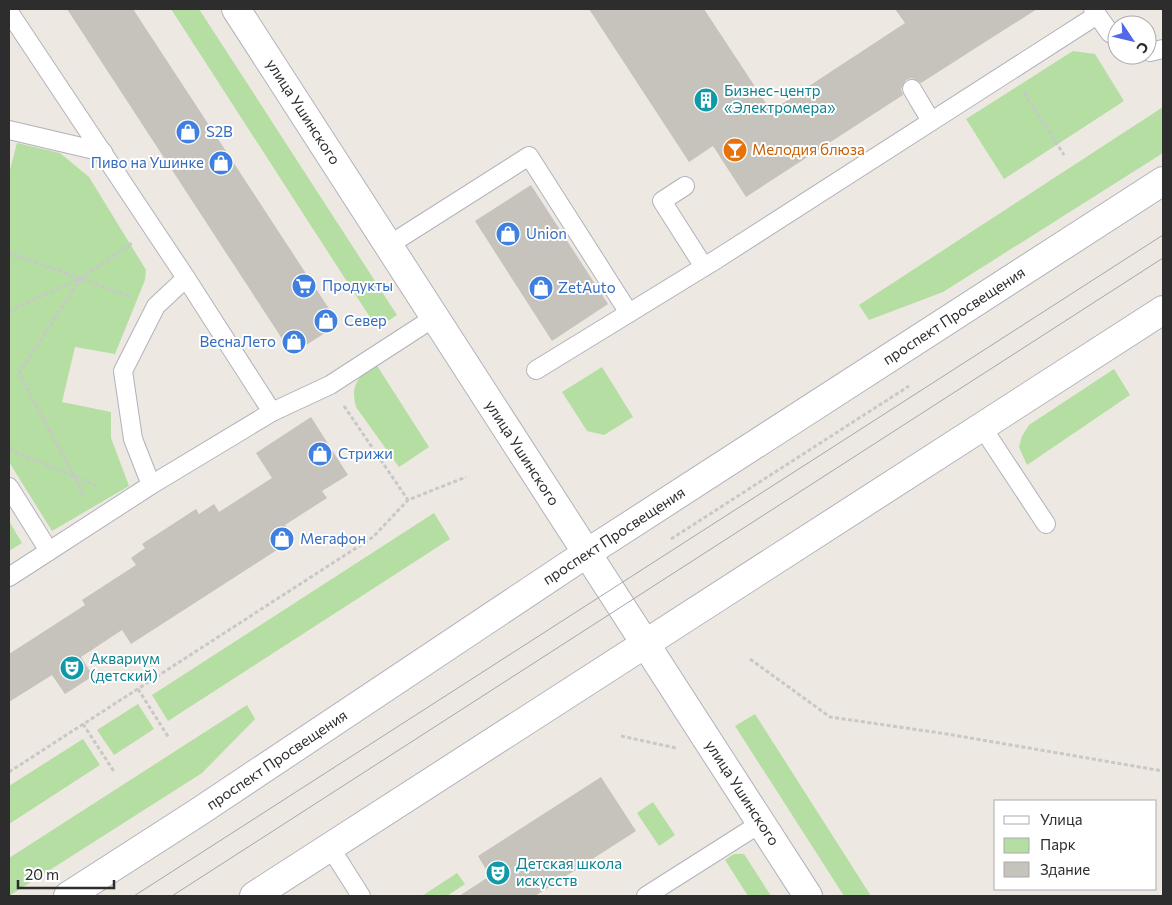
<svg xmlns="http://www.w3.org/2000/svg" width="1172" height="905" font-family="Commissioner,sans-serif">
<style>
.green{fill:#b5dea3}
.building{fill:#c6c2bc}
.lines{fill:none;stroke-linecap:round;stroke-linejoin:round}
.lane-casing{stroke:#b1b2bc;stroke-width:20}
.secondary-casing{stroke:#b1b2bc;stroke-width:30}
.path{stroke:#c8c8c8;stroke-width:3;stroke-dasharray:4 2.5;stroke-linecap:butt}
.lane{stroke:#fff;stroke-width:18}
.secondary{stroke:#fff;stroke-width:28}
.tram{stroke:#a4a6b5;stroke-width:1}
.labels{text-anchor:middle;stroke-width:4;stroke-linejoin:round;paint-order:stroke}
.culture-label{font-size:15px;fill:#0d838f;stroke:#fff;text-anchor:start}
.street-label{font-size:15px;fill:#2d2d2d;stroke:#fff}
.shop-label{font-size:15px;fill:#366cbe;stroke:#fff;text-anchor:start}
.food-label{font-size:15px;fill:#c56008;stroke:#fff;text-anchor:start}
</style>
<rect width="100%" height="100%" fill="#ede8e1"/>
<g class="green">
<path d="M171 9H199L397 315 377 328Z"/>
<path d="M1073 51 1095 54 1124 101 1004 179 966 119Z"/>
<path d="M1163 107V153L943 292 869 320 859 305Z"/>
<path d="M17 143 60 153 89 177 146 270 145 280 115 354 75 347 62 402 111 412V438L129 486 52 531 9 462V173Z"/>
<path d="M376 364 429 447 399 467 356 407C350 384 358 377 376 364Z"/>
<path d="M602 367 633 417 604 435 587 431 562 392Z"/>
<path d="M1114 369 1130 395 1027 465 1019 447 1022 436 1029 425Z"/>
<path d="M434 513 450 539 168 721 152 695Z"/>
<path d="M9 521 22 543 9 551Z"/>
<path d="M138 704 154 729 114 755 97 730Z"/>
<path d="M247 705 255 719 202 773 9 896V858Z"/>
<path d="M755 714 871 896H844L735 726Z"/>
<path d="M83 739 100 765 9 824V786Z"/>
<path d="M653 802 675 835 659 846 637 813Z"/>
<path d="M734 854H744L771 896H748L725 860Z"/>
<path d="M457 873 465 884 447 896H422Z"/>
</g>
<g class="building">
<path d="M67 9H133L339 324 292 354Z"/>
<path d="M589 9H704L771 111 905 23 895 9H1037L921 83 912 78 906 80 901 89 903 95 746 197 713 146 689 162Z"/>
<path d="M531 185 608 304 552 341 475 221Z"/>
<path d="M311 417 348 475 322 491 327 498 285 525 294 539 131 644 122 630 81 657 93 676 65 694 52 675 9 702V654L85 605 82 600 136 565 131 558 145 548 142 544 196 509 199 514 214 504 219 512 272 478 256 453Z"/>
<path d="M601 777 636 831 535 896H459L490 876 478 856Z"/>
</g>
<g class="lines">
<defs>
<g id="lane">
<path d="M1093 9 1110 33 1117 37"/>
<path d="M9 12 186 278 272 412"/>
<path d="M1147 50 1150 52 1163 49"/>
<path d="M912 89 931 121"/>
<path d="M9 130 103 152"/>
<path d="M685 186 662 201 704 267"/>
<path d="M389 245 529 156 629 313 717 259 1097 15"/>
<path d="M536 370 629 313"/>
<path d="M982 427 1046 524"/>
<path d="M151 485 133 439 123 371 156 306 186 278"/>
<path d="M9 487 49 551"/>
<path d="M9 577 151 485 272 412 330 385 435 317"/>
<path d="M330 847 361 896"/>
<path d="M646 896 761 823"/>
</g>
<g id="secondary">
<path d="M236 9 808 896"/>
<path d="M68 896 197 813 587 553 1163 181"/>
<path d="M254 896 1163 310"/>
</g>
</defs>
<use href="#lane" class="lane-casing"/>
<use href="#secondary" class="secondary-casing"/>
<g class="path">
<path d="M1024 92 1064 155"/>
<path d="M9 253 132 297"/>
<path d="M81 278 19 373 85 497"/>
<path d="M9 311 81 278 132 243"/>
<path d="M344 406 408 500"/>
<path d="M9 449 100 487"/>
<path d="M671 539 909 386"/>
<path d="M750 659 830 717 947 734 1163 771"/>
<path d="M138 689 169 738"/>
<path d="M83 724 115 773"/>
<path d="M621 736 676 748"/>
<path d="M9 772 373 537 408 500 466 477"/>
</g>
<use href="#lane" class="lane"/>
<use href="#secondary" class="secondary"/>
<g class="tram">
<path d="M134 896 1163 235"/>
<path d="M172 896 1163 258"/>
</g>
</g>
<defs>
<symbol id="building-disc" viewBox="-11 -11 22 22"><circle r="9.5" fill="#0f9aa8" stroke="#fff"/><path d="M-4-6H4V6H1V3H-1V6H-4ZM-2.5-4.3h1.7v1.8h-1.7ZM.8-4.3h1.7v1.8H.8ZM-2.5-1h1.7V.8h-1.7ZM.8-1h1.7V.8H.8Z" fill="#fff"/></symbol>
<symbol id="shop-disc" viewBox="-11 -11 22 22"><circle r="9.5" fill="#3f7fe0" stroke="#fff"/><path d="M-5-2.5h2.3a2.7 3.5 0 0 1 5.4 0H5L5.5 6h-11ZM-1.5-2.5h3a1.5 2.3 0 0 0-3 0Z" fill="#fff"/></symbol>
<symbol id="bar-disc" viewBox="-11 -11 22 22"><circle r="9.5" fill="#e8710a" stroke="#fff"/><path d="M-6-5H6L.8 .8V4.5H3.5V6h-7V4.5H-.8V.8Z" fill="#fff"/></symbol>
<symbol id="supermarket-disc" viewBox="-11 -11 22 22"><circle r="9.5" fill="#3f7fe0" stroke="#fff"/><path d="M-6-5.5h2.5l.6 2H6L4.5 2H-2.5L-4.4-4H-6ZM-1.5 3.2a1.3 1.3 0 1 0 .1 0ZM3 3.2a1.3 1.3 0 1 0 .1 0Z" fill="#fff"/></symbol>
<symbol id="theatre-disc" viewBox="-11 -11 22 22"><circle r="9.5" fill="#0f9aa8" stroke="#fff"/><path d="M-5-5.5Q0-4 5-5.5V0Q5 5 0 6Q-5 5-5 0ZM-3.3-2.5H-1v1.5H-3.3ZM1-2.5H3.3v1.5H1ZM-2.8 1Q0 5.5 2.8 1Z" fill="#fff"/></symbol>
</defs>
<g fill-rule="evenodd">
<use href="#building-disc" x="692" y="86" width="28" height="28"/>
<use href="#shop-disc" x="174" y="118" width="28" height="28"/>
<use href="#bar-disc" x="721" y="136" width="28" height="28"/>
<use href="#shop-disc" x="207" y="149" width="28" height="28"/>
<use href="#shop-disc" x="494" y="220" width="28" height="28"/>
<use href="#supermarket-disc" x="290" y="272" width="28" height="28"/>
<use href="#shop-disc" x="527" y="274" width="28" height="28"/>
<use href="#shop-disc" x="312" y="307" width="28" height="28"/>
<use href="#shop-disc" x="280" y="328" width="28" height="28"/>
<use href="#shop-disc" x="306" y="440" width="28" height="28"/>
<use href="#shop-disc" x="268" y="525" width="28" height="28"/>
<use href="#theatre-disc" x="58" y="654" width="28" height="28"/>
<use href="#theatre-disc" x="484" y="859" width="28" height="28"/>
</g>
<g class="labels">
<g class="culture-label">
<text x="724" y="96">Бизнес-центр<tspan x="724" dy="17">«Электромера»</tspan></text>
<text x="90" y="664">Аквариум<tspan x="90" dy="17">(детский)</tspan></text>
<text x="516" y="869">Детская школа<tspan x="516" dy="17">искусств</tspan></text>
</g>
<g class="street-label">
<text transform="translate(303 112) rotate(57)" y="5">улица Ушинского</text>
<text transform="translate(954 316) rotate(-33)" y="5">проспект Просвещения</text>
<text transform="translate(522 453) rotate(57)" y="5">улица Ушинского</text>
<text transform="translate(614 536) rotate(-33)" y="5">проспект Просвещения</text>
<text transform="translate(277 760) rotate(-34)" y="5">проспект Просвещения</text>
<text transform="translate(742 793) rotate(57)" y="5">улица Ушинского</text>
</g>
<g class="shop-label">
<text x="206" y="137">S2B</text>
<text x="204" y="168" text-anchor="end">Пиво на Ушинке</text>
<text x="526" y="239">Union</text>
<text x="322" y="291">Продукты</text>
<text x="558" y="293">ZetAuto</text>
<text x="344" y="326">Север</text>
<text x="276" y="347" text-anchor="end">ВеснаЛето</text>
<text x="338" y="459">Стрижи</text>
<text x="300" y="544">Мегафон</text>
</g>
<g class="food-label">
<text x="752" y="155">Мелодия блюза</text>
</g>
</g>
<rect width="1172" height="905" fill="none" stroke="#2d2d2d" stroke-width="20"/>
<rect x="994" y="800" width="162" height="90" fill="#ffffff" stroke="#ababab"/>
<rect x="1004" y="816" width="25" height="8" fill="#ffffff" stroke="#ababab"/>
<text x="1040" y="825" font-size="15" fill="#2d2d2d">Улица</text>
<rect x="1004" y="838" width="25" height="15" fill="#b5dea3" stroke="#ababab"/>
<text x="1040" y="850" font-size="15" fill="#2d2d2d">Парк</text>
<rect x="1004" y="862" width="25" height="15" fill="#c6c2bc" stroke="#ababab"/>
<text x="1040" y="875" font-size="15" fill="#2d2d2d">Здание</text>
<g transform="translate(1132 40) rotate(125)"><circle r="24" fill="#ffffff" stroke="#ababab"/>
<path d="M0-4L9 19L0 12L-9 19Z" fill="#5168ea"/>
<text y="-8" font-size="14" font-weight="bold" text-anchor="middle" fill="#2d2d2d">С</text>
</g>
<path d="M18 880v8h96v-8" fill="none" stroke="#2d2d2d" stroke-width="2.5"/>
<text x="25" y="880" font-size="15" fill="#2d2d2d" stroke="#ffffff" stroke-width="4" paint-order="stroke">20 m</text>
</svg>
